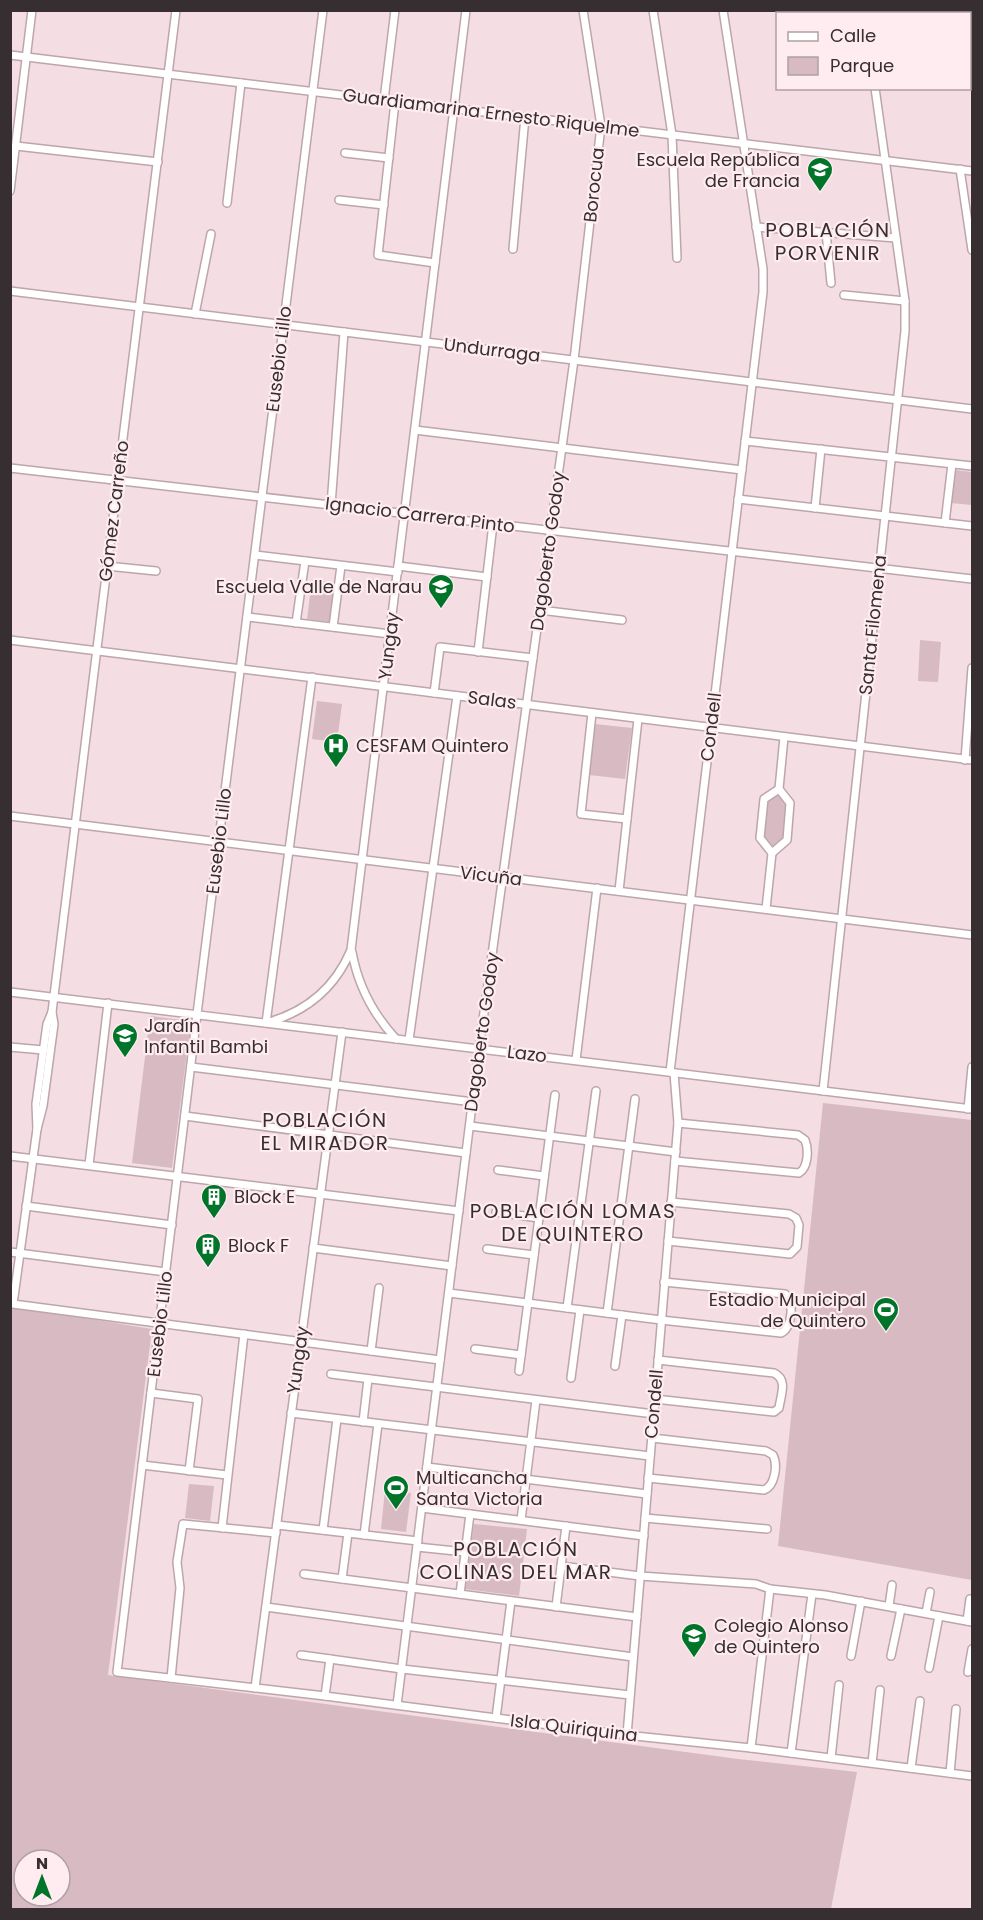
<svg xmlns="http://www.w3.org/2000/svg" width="983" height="1920" font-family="Poppins,sans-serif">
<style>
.green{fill:#d8bac2;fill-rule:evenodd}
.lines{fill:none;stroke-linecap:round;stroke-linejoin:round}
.street-casing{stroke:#bca6ac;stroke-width:10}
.street{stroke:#fff;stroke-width:7}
.labels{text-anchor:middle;stroke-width:4.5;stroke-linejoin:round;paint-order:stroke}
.street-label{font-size:18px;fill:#372e31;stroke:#feecf0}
.poi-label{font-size:18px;fill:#372e31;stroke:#feecf0;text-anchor:start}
.neighbourhood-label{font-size:20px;letter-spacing:1.5px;fill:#372e31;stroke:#feecf0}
</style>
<rect width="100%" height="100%" fill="#f4dde3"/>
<g class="green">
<path d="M955 470 972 472V505L951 503Z"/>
<path d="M312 580 336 583 331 622 307 619Z"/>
<path d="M920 640 941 642 938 682 918 681Z"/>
<path d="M317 701 342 704 337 742 312 739Z"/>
<path d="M595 724 632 728 625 779 589 775Z"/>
<path d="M779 794 787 803 784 840 774 848 763 835 767 801Z"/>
<path d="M150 1016 191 1021 172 1168 132 1163Z"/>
<path d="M823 1103 972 1120V1580L778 1546Z"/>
<path d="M11 1306 152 1329 108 1675 738 1759 857 1772 831 1909 11 1910ZM24 1860H60V1896H24Z"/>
<path d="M189 1484 214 1486 210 1521 185 1518Z"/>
<path d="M385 1490 411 1493 406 1532 381 1529Z"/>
<path d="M474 1524 527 1529 519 1596 465 1589Z"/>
</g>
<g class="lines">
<defs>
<g id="street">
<path d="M323 10 197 1014 117 1672 325 1696 635 1736 751 1748 972 1776"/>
<path d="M653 10 672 135 677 258"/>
<path d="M863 10 864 14"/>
<path d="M10 55 972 171"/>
<path d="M384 100 395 10"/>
<path d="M395 102 378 255 435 263"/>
<path d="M16 146 158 162"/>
<path d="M345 153 389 158"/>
<path d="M960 169 972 250"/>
<path d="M10 191 32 10"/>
<path d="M339 200 384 205"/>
<path d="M227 203 241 83"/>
<path d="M756 227 896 238"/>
<path d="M826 232 831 283"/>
<path d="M513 249 525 117"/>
<path d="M10 291 972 409"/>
<path d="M844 295 905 301"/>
<path d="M195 314 211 234"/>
<path d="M415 430 742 470"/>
<path d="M745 441 972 466"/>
<path d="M10 468 972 579"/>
<path d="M738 499 972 526"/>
<path d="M331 505 344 332"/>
<path d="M815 508 821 449"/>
<path d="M945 523 952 464"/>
<path d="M255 555 398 572"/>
<path d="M107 566 156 571"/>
<path d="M398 566 487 577"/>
<path d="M540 610 622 620"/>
<path d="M247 617 390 634"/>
<path d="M296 623 305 561"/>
<path d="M333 627 341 566"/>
<path d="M10 640 972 760"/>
<path d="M478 652 493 524"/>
<path d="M312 677 266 1023C306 1012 335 988 351 950L466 10"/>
<path d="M434 693 440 647 533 658"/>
<path d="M592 713 581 814 627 819"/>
<path d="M965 760 972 668"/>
<path d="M10 816 972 935"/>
<path d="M772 853 787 840 790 803 779 789 784 737"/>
<path d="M619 891 638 719"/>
<path d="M766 909 772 853 760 838 764 799 779 789"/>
<path d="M352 952C358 986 373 1014 396 1039"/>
<path d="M10 992 972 1109"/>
<path d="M52 1012 54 1024 43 1106 37 1129 13 1304 440 1360"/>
<path d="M409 1040 457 696"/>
<path d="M10 1047 43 1050"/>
<path d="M576 1060 597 888"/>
<path d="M191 1067 473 1102"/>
<path d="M670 1072 763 292V269L723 10"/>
<path d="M823 1091 905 331V301L875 88"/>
<path d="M968 1109 972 1067"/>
<path d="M185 1116 466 1153"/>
<path d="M470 1126 676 1152"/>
<path d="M37 1129 36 1104 47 1024 52 1012 176 10"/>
<path d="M10 1156 459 1211"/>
<path d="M675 1161 799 1173C808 1168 809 1150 805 1140L798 1135 678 1123"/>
<path d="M89 1165 108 1003"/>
<path d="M498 1170 544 1176"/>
<path d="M26 1206 172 1225"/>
<path d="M496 1212 539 1218"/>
<path d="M668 1241 790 1254 797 1247 799 1225 796 1218 789 1214 671 1202"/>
<path d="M313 1248 452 1266"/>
<path d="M487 1249 534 1255"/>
<path d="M10 1252 166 1272"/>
<path d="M449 1293 661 1320 781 1333C792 1329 795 1300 785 1294L664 1282"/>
<path d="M567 1308 596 1091"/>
<path d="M607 1313 635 1099"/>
<path d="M475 1349 521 1355"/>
<path d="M371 1351 379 1288"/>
<path d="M615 1366 622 1315"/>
<path d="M519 1371 555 1095"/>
<path d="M331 1374 654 1414"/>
<path d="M571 1378 580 1310"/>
<path d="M151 1393 198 1399 189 1471"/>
<path d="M655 1399 774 1412 779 1408C781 1394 788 1380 774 1373L658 1360"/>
<path d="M291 1413 650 1456"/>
<path d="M363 1422 368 1379"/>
<path d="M142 1465 227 1475"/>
<path d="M427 1467 647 1494"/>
<path d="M648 1478 764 1490C775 1486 778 1465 773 1455L766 1451 652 1438"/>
<path d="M422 1508 644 1536"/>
<path d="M645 1518 767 1529"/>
<path d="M521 1520 536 1400"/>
<path d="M277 1525 418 1541"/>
<path d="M222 1528 244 1334"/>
<path d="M323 1530 337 1419"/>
<path d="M364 1535 378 1424"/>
<path d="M417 1547 465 1552"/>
<path d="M561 1566 640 1576 756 1584 770 1589 825 1595 972 1622"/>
<path d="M304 1574 637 1617"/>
<path d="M342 1579 348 1533"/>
<path d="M460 1594 470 1514"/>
<path d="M889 1606 892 1585"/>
<path d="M266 1607 633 1657"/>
<path d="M556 1607 566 1526"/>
<path d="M926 1613 930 1592"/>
<path d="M967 1621 970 1599"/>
<path d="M301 1655 402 1669 630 1695"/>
<path d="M851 1656 861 1601"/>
<path d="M891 1656 901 1609"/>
<path d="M929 1668 939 1616"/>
<path d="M968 1672 972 1649"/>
<path d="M171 1678 180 1588 177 1562 183 1524 276 1533"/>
<path d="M255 1688 342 1032"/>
<path d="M325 1696 330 1659"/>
<path d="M397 1705 479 1049 574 360 601 126 583 10"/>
<path d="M496 1718 511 1601"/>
<path d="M627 1735 678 1123 674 1073"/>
<path d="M751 1748 770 1589"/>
<path d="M791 1753 812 1594"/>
<path d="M831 1758 839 1685"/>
<path d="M872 1763 880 1690"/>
<path d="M911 1768 920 1701"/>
<path d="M950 1773 956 1709"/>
</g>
</defs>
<use href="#street" class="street-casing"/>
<use href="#street" class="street"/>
</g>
<defs>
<symbol id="school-pin" viewBox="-11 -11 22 30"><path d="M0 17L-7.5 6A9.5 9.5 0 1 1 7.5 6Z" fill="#007428" stroke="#feecf0"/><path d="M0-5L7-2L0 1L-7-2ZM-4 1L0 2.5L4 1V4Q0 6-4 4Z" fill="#fff"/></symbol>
<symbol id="hospital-pin" viewBox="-11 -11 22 30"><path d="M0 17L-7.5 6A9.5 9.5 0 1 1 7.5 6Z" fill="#007428" stroke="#feecf0"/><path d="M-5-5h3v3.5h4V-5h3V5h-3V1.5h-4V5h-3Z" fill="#fff"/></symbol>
<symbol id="building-pin" viewBox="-11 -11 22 30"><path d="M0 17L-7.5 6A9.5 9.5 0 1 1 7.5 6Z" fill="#007428" stroke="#feecf0"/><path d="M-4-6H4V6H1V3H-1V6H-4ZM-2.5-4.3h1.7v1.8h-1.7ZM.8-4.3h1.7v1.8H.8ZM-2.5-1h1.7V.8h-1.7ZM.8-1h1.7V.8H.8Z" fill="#fff"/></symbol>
<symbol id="stadium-pin" viewBox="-11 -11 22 30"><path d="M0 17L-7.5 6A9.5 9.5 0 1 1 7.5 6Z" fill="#007428" stroke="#feecf0"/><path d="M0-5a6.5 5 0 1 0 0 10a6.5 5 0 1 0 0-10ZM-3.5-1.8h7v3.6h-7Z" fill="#fff"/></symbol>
</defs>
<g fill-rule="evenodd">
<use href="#school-pin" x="805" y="155" width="30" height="40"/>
<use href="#school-pin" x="426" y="572" width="30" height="40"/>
<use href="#hospital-pin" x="321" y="731" width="30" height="40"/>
<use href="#school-pin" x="110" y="1021" width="30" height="40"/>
<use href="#building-pin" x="199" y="1182" width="30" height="40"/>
<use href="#building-pin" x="193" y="1231" width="30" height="40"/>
<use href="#stadium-pin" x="871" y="1295" width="30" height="40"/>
<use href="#stadium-pin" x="381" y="1473" width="30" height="40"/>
<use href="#school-pin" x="679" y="1621" width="30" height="40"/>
</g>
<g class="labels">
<g class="street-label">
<text transform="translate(491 113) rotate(7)" y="6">Guardiamarina Ernesto Riquelme</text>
<text transform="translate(594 185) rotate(-84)" y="6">Borocua</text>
<text transform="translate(492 350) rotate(7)" y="6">Undurraga</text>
<text transform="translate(279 359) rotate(-83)" y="6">Eusebio Lillo</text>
<text transform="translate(114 511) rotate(-83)" y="6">Gómez Carreño</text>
<text transform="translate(420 515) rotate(7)" y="6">Ignacio Carrera Pinto</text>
<text transform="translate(548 551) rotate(-82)" y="6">Dagoberto Godoy</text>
<text transform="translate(873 625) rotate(-84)" y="6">Santa Filomena</text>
<text transform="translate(389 646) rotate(-83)" y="6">Yungay</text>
<text transform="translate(492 700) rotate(7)" y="6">Salas</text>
<text transform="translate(711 727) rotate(-83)" y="6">Condell</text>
<text transform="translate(219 841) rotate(-83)" y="6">Eusebio Lillo</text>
<text transform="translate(491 876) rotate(7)" y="6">Vicuña</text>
<text transform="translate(482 1032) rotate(-82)" y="6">Dagoberto Godoy</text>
<text transform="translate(527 1054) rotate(7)" y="6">Lazo</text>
<text transform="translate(160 1324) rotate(-83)" y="6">Eusebio Lillo</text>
<text transform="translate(298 1360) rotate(-82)" y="6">Yungay</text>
<text transform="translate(654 1404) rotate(-85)" y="6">Condell</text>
<text transform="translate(574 1728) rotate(7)" y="6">Isla Quiriquina</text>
</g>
<g class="poi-label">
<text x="800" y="166" text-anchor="end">Escuela República<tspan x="800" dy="21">de Francia</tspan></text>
<text x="422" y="593" text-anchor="end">Escuela Valle de Narau</text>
<text x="356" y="752">CESFAM Quintero</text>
<text x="144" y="1032">Jardín<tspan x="144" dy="21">Infantil Bambi</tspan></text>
<text x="234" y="1203">Block E</text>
<text x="228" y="1252">Block F</text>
<text x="866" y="1306" text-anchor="end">Estadio Municipal<tspan x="866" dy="21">de Quintero</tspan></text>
<text x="416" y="1484">Multicancha<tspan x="416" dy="21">Santa Victoria</tspan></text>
<text x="714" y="1632">Colegio Alonso<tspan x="714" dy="21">de Quintero</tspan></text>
</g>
<g class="neighbourhood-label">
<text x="828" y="237">POBLACIÓN<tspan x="828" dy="23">PORVENIR</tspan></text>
<text x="325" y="1127">POBLACIÓN<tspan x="325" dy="23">EL MIRADOR</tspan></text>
<text x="573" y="1218">POBLACIÓN LOMAS<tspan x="573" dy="23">DE QUINTERO</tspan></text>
<text x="516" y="1556">POBLACIÓN<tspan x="516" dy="23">COLINAS DEL MAR</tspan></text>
</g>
</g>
<rect width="983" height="1920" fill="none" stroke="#372e31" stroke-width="24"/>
<rect x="776" y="12" width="195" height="78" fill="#feecf0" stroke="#aea0a4" stroke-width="1.5"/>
<rect x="788" y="32" width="30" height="9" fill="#ffffff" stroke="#aea0a4" stroke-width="1.5"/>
<text x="830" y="42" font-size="18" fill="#372e31">Calle</text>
<rect x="788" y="57" width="30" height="18" fill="#d8bac2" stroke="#aea0a4" stroke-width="1.5"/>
<text x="830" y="72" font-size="18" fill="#372e31">Parque</text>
<g transform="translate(42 1878)"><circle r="28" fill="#feecf0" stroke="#aea0a4" stroke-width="1.5"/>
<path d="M0-4.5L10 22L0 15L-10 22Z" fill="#007428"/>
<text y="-9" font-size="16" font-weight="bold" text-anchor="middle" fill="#372e31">N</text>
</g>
</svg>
